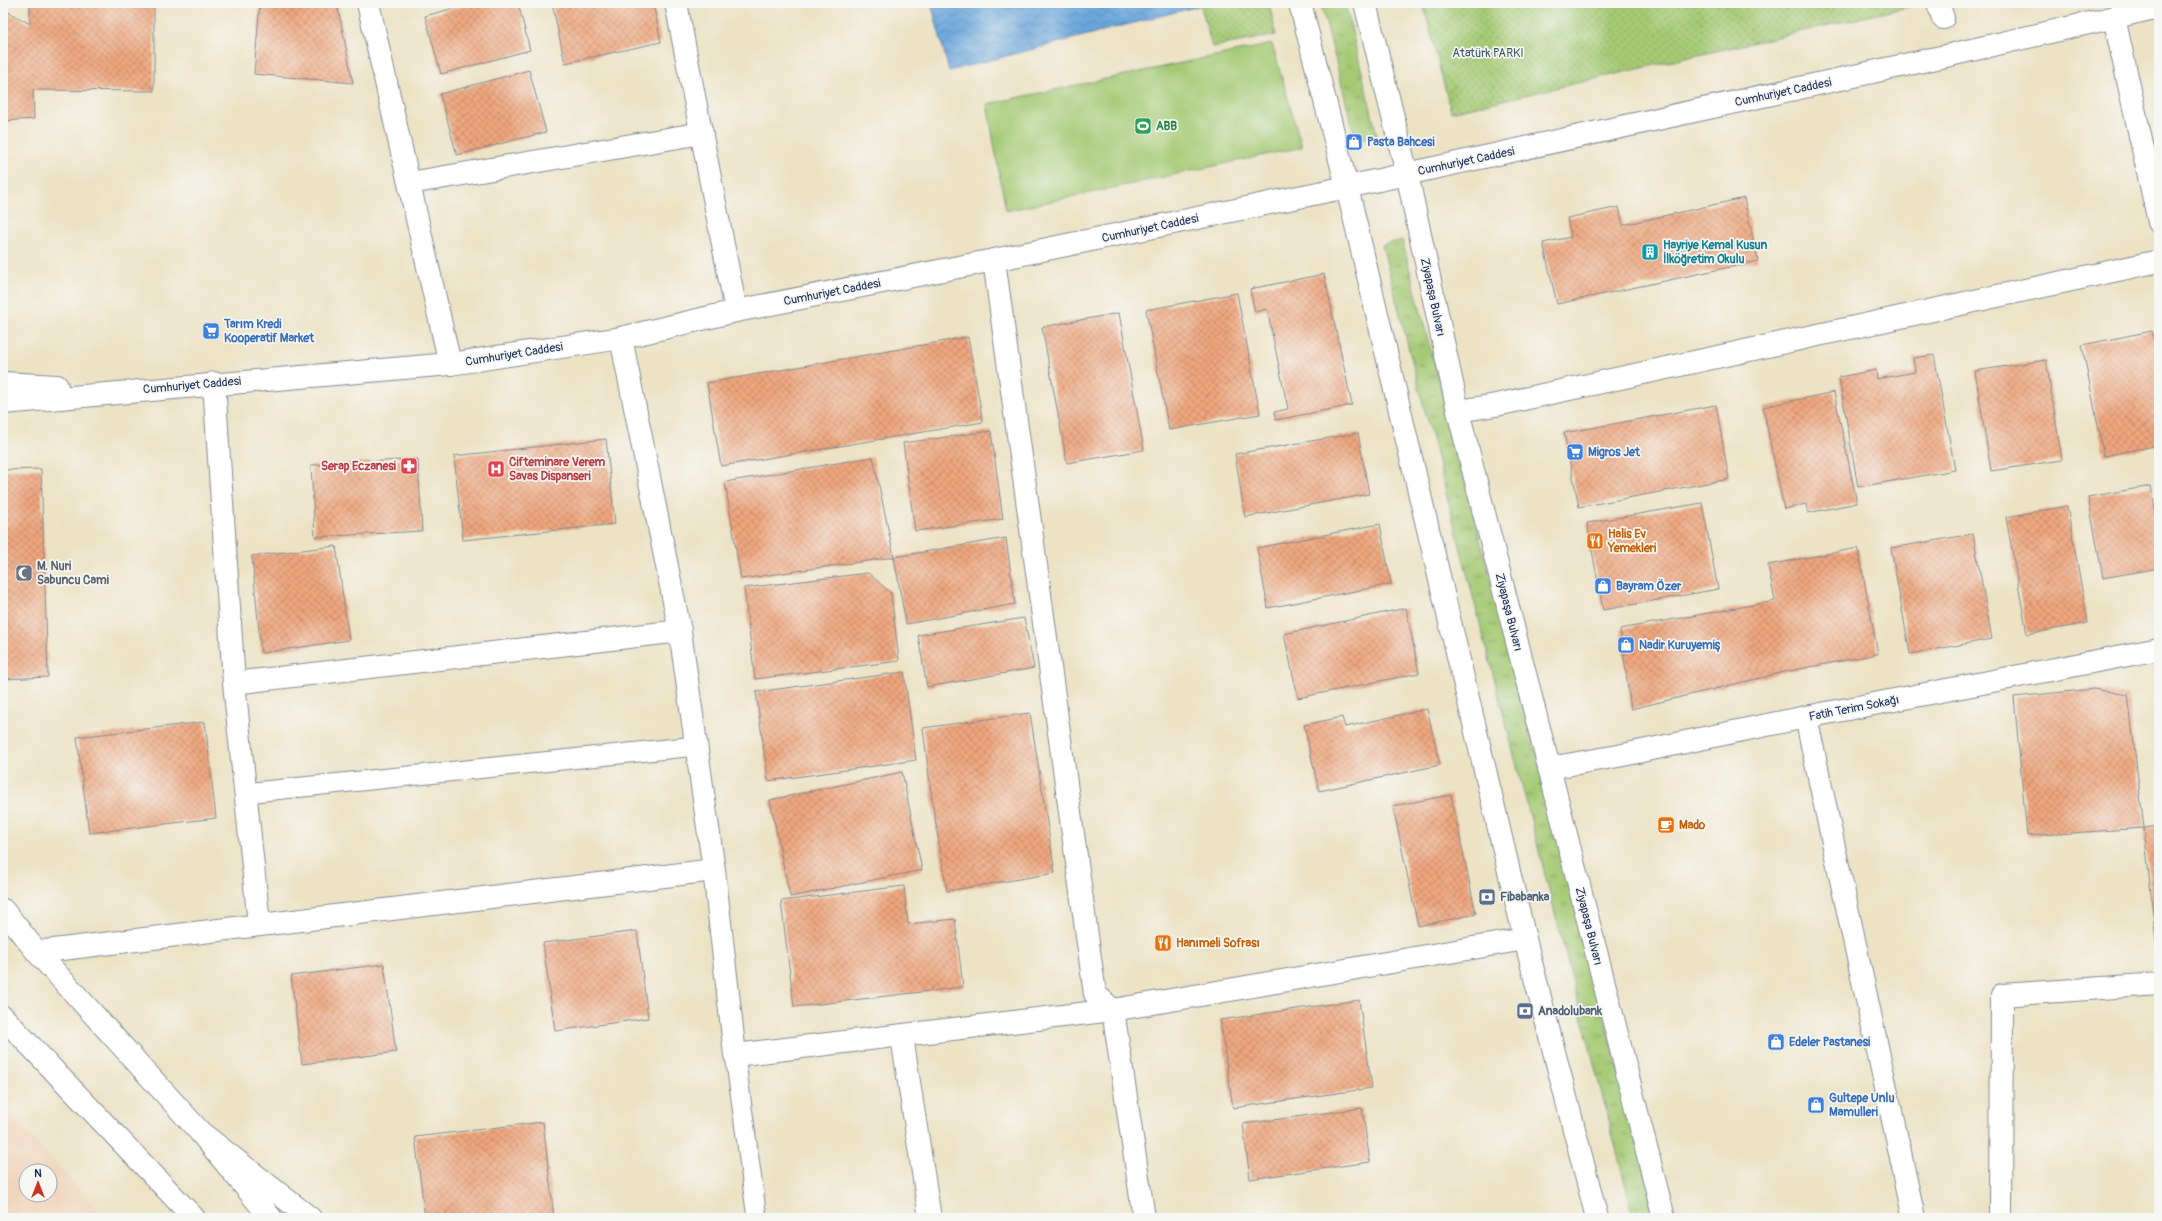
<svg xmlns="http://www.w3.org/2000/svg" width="2162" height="1221" font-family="Pangolin,sans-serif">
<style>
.built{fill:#f0d5bc;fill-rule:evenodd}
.grass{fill:url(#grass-tufts);stroke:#607c69}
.park{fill:url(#park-dots);stroke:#607c69}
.pitch{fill:#a5ca74;stroke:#607c69}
.water{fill:url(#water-waves);stroke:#426a9c}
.building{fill:url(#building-cross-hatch)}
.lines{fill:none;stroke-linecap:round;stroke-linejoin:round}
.lane-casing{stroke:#848992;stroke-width:21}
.street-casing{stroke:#848992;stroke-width:24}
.secondary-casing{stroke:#848992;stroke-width:24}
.primary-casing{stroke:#848992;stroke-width:24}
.highway-casing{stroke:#848992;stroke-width:24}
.lane{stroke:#fff;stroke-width:19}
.street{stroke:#fff;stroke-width:22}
.secondary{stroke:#fff;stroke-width:22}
.primary{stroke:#fff;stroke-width:22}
.highway{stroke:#fff;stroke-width:22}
.labels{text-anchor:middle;stroke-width:3.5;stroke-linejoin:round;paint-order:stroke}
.park-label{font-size:12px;fill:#3e5664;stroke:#f6f6f2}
.street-label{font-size:12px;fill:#1b2f5e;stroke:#f6f6f2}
.leisure-label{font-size:12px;font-weight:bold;fill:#27864d;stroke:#f6f6f2;text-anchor:start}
.shop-label{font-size:12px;font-weight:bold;fill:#366cbe;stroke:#f6f6f2;text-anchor:start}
.culture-label{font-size:12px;font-weight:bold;fill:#0d838f;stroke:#f6f6f2;text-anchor:start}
.health-label{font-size:12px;font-weight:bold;fill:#be3a42;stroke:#f6f6f2;text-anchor:start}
.food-label{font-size:12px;font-weight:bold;fill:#c56008;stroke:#f6f6f2;text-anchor:start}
.worship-label{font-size:12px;font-weight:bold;fill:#5b616d;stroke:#f6f6f2;text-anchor:start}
.service-label{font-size:12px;font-weight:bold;fill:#4e5e75;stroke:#f6f6f2;text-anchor:start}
</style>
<defs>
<pattern id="grass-tufts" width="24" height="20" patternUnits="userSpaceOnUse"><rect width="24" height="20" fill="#a5ca74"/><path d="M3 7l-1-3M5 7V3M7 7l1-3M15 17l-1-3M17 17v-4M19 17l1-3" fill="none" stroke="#86a462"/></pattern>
<pattern id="park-dots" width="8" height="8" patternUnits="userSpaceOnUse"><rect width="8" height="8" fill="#a5ca74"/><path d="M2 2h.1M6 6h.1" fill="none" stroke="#86a462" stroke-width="1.8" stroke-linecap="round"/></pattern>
<pattern id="water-waves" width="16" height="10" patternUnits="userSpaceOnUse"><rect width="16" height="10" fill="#6aa6db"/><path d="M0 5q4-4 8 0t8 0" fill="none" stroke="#5688b5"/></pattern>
<pattern id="building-cross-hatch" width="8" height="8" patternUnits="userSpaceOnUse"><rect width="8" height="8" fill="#efa77e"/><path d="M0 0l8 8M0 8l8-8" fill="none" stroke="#c1886a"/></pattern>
</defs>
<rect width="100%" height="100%" fill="#f6f6f2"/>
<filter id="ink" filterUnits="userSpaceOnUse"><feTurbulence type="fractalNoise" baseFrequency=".025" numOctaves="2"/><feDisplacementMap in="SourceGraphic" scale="8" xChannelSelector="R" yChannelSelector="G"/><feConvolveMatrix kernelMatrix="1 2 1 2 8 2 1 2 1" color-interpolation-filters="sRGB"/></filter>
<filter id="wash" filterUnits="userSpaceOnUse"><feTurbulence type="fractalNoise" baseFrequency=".012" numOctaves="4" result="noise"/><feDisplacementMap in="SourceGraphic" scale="16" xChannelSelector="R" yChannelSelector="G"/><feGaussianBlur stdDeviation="0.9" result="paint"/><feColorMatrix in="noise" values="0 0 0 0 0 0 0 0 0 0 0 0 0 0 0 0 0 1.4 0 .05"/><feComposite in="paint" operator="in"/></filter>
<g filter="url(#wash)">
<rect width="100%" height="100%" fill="#ece3c5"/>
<path class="built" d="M3 1107H4L105 1218H3ZM26 1171H50V1195H26Z"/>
<g class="grass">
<path d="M1321 3H1345L1377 135 1356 141Z"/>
<path d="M1402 240 1657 1218H1634L1382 245Z"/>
</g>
<g class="park">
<path d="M1200 3H1269L1276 35 1212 47Z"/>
<path d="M1423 3H1925L1451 112Z"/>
</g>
<path class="pitch" d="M1272 44 1302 147 1006 211 987 104Z"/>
<path class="water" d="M931 3H1198L1199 6 949 71Z"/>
<g id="blocks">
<g class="building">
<path d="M30 3H154V91L33 90 34 119 3 121V9L30 24Z"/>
<path d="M260 3H337L353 83 254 74Z"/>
<path d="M473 3H518L530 50 441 74 425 16Z"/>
<path d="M552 3H653L661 42 565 63Z"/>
<path d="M529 70 546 132 457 155 440 94Z"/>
<path d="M1744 198 1758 261 1557 304 1543 243 1571 237 1567 218 1619 207 1623 225Z"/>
<path d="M1324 274 1352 405 1276 420 1274 412 1288 409 1267 309 1255 312 1250 289Z"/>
<path d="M1237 293 1260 414 1169 430 1146 310Z"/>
<path d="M1119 313 1144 450 1067 463 1042 327Z"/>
<path d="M2152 331 2159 367V445L2104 456 2082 345Z"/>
<path d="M968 337 983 422 721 466 707 383Z"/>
<path d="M1934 355 1955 470 1858 487 1839 377 1876 370 1877 379 1915 372 1913 358Z"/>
<path d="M2046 360 2062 460 1991 471 1975 371Z"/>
<path d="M1834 392 1857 503 1808 513 1806 504 1784 509 1763 407Z"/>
<path d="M1716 405 1729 479 1579 507 1564 433Z"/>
<path d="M991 431 1003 519 915 531 903 443Z"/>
<path d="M1358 433 1369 494 1245 517 1235 454Z"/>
<path d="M606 439 615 524 463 540 454 456Z"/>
<path d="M873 457 894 557 741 579 725 482Z"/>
<path d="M418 459 422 531 315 537 311 465Z"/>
<path d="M41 469 48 677 3 679V470Z"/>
<path d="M2151 486 2159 531V568L2103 578 2088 497Z"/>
<path d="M1702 503 1718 589 1603 610 1587 523Z"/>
<path d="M2067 506 2088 623 2027 634 2006 517Z"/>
<path d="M1380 524 1391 584 1268 608 1257 548Z"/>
<path d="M1973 534 1992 639 1910 654 1891 548Z"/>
<path d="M1006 538 1015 604 906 624 894 557Z"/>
<path d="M336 546 349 640 261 653 252 556Z"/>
<path d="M1858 548 1878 654 1789 671 1631 709 1620 629 1775 601 1768 565Z"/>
<path d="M868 573 891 593 899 661 755 679 744 588Z"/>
<path d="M1406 608 1419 673 1298 698 1284 634Z"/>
<path d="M1024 618 1034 668 927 687 918 635Z"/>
<path d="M904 672 916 760 768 781 756 692Z"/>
<path d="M2094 689 2128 695 2144 828 2027 836 2014 697Z"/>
<path d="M1427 709 1440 765 1319 791 1304 725 1342 717 1345 727Z"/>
<path d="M1030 713 1055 873 947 891 932 800 923 728Z"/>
<path d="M205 722 216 818 89 833 77 737Z"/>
<path d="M902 772 922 870 790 897 770 800Z"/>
<path d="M1451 795 1476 914 1418 926 1393 806Z"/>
<path d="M2159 826V961H2158L2144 828Z"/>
<path d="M904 886 908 924 955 919 963 987 794 1007 781 901Z"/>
<path d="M637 931 648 1018 555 1031 543 943Z"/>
<path d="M384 964 396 1052 302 1064 291 976Z"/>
<path d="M1359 1000 1372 1088 1233 1108 1220 1020Z"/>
<path d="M1362 1108 1370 1162 1250 1179 1243 1124Z"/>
<path d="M543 1122 554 1218H425L415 1137Z"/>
</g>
</g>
</g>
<g filter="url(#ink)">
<use href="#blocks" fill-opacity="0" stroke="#848992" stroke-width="1"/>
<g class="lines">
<defs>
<g id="lane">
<path d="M245 793 696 746"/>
<path d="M735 1055 757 1218"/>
</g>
<g id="street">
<path d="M368 3 450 364"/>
<path d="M676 3 736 311"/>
<path d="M1938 3 1943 18"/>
<path d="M2114 17 2159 222"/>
<path d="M410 183 702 133"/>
<path d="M994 260 1095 994 1113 1010 1144 1218"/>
<path d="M621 338 680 631 714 870 735 1055 1113 1010 1525 939"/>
<path d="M214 383 234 683 259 924"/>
<path d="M1458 411 1496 405 2159 261"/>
<path d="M234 683 680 631"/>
<path d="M1806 717 1914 1218"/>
<path d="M1549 768 1618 756 1806 717 2159 649"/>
<path d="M37 952 714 870"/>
<path d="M902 1037 930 1218"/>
<path d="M2001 1218 2002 995 2159 984"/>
</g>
<g id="secondary">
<path d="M1300 3 1347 187 1525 939 1597 1218"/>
<path d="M1365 3 1407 174 1458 411 1664 1218"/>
<path d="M3 383 57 386"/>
<path d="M3 403 450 364 621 338 736 311 994 260 1347 187 1941 57 2159 7"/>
</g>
<g id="primary">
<path d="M3 910 37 952 200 1132 271 1218"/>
<path d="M3 1017 194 1218"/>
</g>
<path id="highway" d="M200 1132 310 1218"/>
</defs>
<use href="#lane" class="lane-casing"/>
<use href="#street" class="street-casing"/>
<use href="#secondary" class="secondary-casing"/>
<use href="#primary" class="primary-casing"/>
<use href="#highway" class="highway-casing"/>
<use href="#lane" class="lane"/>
<use href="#street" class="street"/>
<use href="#secondary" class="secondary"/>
<use href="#primary" class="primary"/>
<use href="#highway" class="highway"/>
</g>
</g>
<defs>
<symbol id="stadium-square" viewBox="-11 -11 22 22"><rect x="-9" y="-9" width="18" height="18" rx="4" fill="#2e9e5b" stroke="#f6f6f2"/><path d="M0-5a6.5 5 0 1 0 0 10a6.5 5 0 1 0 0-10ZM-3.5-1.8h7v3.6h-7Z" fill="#fff"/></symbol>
<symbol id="shop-square" viewBox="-11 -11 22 22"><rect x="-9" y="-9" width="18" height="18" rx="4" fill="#3f7fe0" stroke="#f6f6f2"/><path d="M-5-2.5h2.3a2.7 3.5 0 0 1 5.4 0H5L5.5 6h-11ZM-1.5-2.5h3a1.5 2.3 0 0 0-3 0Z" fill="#fff"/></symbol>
<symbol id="building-square" viewBox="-11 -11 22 22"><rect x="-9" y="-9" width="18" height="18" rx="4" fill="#0f9aa8" stroke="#f6f6f2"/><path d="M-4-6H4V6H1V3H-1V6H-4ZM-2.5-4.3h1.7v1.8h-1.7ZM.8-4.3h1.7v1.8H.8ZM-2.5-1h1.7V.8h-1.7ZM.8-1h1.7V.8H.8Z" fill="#fff"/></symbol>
<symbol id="supermarket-square" viewBox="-11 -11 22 22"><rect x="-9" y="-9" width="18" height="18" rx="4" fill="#3f7fe0" stroke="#f6f6f2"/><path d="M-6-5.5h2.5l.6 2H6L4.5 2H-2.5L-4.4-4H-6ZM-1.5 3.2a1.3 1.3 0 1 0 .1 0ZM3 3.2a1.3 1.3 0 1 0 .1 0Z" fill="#fff"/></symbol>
<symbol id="pharmacy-square" viewBox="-11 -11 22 22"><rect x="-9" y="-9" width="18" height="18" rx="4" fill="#e0444e" stroke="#f6f6f2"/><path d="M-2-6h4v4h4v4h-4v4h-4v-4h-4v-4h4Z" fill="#fff"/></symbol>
<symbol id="hospital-square" viewBox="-11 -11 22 22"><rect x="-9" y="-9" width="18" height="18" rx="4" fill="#e0444e" stroke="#f6f6f2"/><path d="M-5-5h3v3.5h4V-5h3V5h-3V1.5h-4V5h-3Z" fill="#fff"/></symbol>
<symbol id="restaurant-square" viewBox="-11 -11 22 22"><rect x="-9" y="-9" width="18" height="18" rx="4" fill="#e8710a" stroke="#f6f6f2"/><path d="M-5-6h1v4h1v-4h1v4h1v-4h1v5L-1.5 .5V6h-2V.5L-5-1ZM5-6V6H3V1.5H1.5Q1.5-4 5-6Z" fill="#fff"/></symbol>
<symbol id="mosque-square" viewBox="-11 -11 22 22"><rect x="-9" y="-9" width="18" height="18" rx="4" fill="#6b7280" stroke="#f6f6f2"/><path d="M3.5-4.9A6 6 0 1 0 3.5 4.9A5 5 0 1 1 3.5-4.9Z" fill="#fff"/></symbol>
<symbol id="cafe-square" viewBox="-11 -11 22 22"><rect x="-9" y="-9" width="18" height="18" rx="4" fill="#e8710a" stroke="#f6f6f2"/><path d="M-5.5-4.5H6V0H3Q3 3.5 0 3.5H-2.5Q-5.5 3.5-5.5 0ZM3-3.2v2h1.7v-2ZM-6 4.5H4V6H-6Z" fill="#fff"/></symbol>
<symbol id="bank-square" viewBox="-11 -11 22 22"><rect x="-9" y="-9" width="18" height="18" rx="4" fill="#5c6f8a" stroke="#f6f6f2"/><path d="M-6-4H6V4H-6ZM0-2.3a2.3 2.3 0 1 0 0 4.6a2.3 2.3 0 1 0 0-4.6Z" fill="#fff"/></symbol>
</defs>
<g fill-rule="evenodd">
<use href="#stadium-square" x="1133" y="116" width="20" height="20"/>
<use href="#shop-square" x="1344" y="132" width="20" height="20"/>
<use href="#building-square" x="1640" y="242" width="20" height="20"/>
<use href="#supermarket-square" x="201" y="321" width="20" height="20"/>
<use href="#supermarket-square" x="1565" y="442" width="20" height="20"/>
<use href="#pharmacy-square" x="399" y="456" width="20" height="20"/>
<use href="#hospital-square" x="486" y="459" width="20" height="20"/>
<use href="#restaurant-square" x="1585" y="531" width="20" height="20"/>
<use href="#mosque-square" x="14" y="563" width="20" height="20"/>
<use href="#shop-square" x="1593" y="576" width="20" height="20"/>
<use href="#shop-square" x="1616" y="635" width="20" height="20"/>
<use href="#cafe-square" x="1656" y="815" width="20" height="20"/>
<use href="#bank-square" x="1477" y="887" width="20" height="20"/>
<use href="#restaurant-square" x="1153" y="933" width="20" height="20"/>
<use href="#bank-square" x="1515" y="1001" width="20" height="20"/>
<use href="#shop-square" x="1766" y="1032" width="20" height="20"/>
<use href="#shop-square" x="1806" y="1095" width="20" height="20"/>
</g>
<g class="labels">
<g class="park-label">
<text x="1488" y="57">Atatürk PARKI</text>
</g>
<g class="street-label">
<text transform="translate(1783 92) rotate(-12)" y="4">Cumhuriyet Caddesi</text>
<text transform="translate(1466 161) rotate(-12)" y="4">Cumhuriyet Caddesi</text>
<text transform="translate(1150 228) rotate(-12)" y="4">Cumhuriyet Caddesi</text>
<text transform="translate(832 292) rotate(-11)" y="4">Cumhuriyet Caddesi</text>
<text transform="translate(1433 297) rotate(78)" y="4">Ziyapaşa Bulvarı</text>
<text transform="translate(514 354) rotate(-9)" y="4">Cumhuriyet Caddesi</text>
<text transform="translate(192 385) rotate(-5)" y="4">Cumhuriyet Caddesi</text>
<text transform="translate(1509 612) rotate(76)" y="4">Ziyapaşa Bulvarı</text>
<text transform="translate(1854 708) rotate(-11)" y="4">Fatih Terim Sokağı</text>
<text transform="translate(1589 926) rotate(76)" y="4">Ziyapaşa Bulvarı</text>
</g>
<g class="leisure-label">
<text x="1156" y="130">ABB</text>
</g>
<g class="shop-label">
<text x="1367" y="146">Pasta Bahcesi</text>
<text x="224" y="328">Tarım Kredi<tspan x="224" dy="14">Kooperatif Market</tspan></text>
<text x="1588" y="456">Migros Jet</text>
<text x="1616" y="590">Bayram Özer</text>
<text x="1639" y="649">Nadir Kuruyemiş</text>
<text x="1789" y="1046">Edeler Pastanesi</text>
<text x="1829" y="1102">Gultepe Unlu<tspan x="1829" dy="14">Mamulleri</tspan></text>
</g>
<g class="culture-label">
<text x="1663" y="249">Hayriye Kemal Kusun<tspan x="1663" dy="14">İlköğretim Okulu</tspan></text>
</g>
<g class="health-label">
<text x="509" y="466">Cifteminare Verem<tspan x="509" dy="14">Savas Dispanseri</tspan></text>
<text x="396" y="470" text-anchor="end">Serap Eczanesi</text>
</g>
<g class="food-label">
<text x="1608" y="538">Halis Ev<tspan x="1608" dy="14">Yemekleri</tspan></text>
<text x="1679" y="829">Mado</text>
<text x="1176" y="947">Hanımeli Sofrası</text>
</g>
<g class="worship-label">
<text x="37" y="570">M. Nuri<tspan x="37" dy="14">Sabuncu Cami</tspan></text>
</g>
<g class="service-label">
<text x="1500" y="901">Fibabanka</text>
<text x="1538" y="1015">Anadolubank</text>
</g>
</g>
<rect width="2162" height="1221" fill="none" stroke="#f6f6f2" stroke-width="16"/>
<g transform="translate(38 1183)"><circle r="19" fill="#f6f6f2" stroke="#9ea6b7"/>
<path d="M0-3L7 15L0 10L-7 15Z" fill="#c8321e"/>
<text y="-6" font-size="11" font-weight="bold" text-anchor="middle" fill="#1b2f5e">N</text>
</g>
</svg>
